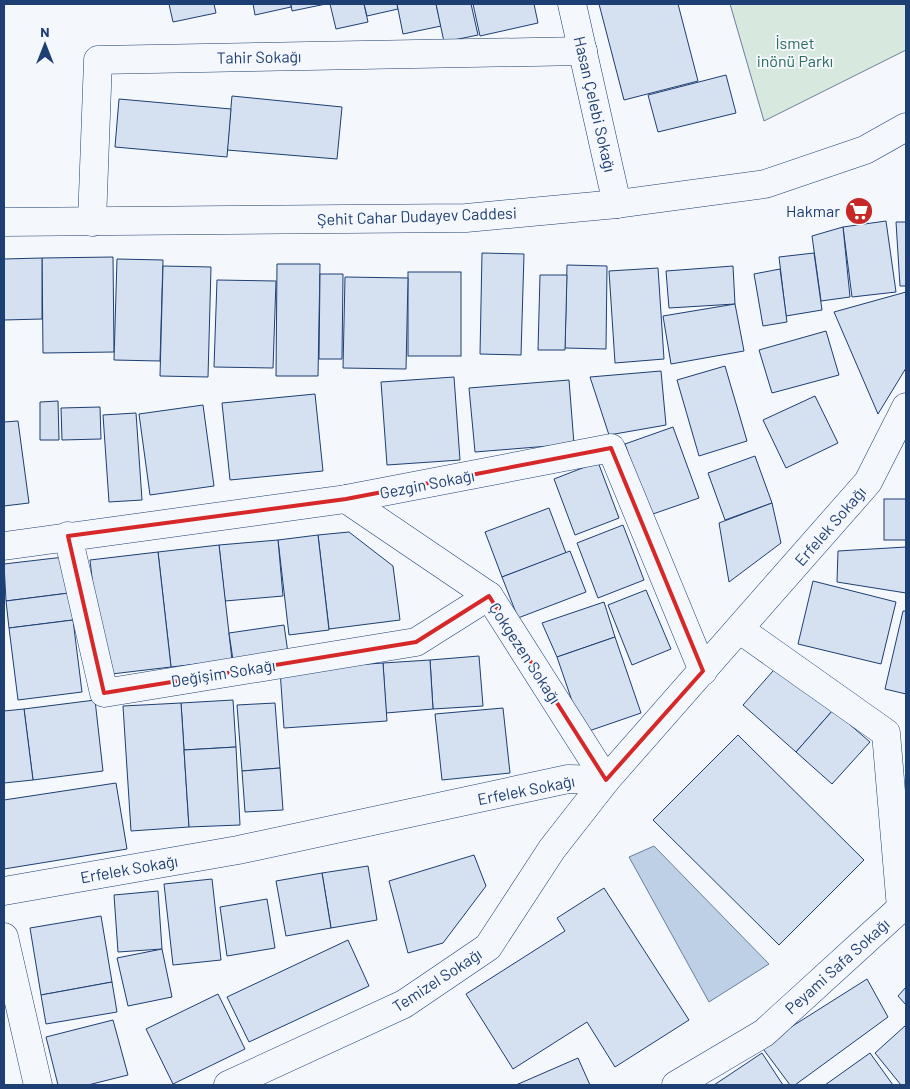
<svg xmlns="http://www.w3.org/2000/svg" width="910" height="1089" font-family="Barlow,sans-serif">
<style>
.green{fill:#d7e8df;stroke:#687fa3}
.water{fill:#bed0e5;stroke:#687fa3}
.building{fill:#d5e0f0;stroke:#1d3f73}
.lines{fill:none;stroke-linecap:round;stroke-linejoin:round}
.street-casing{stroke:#1d3f73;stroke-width:29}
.primary-casing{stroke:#1d3f73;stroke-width:29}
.street{stroke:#f4f7fb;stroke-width:28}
.primary{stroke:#f4f7fb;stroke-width:28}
.marked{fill:none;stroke:#d62828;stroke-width:4;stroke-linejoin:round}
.labels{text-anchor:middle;stroke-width:4;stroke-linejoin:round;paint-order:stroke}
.park-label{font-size:16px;fill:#2c6c60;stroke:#f4f7fb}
.street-label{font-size:16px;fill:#1d3f73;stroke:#f4f7fb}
.poi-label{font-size:16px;fill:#1d3f73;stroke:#f4f7fb;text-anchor:end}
</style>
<rect width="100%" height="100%" fill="#f4f7fb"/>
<path class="green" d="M730 4H906V50L764 121Z"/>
<path class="water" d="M654 846 769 964 709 1002 629 857Z"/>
<g class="building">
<path d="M169 4H214L216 13 173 22Z"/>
<path d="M253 4H291V7L255 15Z"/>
<path d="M291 4H326L292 11Z"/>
<path d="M330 4H364L368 22 336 29Z"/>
<path d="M364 4H397L398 9 367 16Z"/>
<path d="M397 4H436L441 26 403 34Z"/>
<path d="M436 4H471L478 35 444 42Z"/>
<path d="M473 4H534L538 23 480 36Z"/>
<path d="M599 4H678L698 81 624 100Z"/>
<path d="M726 75 736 113 658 132 648 95Z"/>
<path d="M232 96 342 107 337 159 227 150Z"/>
<path d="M119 99 231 109 227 157 115 147Z"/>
<path d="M886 221 896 292 852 297 843 227Z"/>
<path d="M896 222H906V286H900Z"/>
<path d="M843 227 850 297 821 301 812 236Z"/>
<path d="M482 253 524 254 521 355 480 354Z"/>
<path d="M814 253 822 310 786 316 779 257Z"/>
<path d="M113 257 114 352 43 353 42 258Z"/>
<path d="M42 258V319L4 320V259Z"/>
<path d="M117 259 163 260 160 361 114 360Z"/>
<path d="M277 264H320L318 376H276Z"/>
<path d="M567 265 607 266 606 349 565 348Z"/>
<path d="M163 266 211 267 208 377 160 376Z"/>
<path d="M733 266 735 304 669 308 666 271Z"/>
<path d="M658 268 664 359 615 363 609 271Z"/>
<path d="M780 269 787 322 763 326 754 274Z"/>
<rect x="408" y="272" width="53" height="84"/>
<path d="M320 274H343L342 359H319Z"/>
<path d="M540 275H567L565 350H538Z"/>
<path d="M345 277 408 278 406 369 343 368Z"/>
<path d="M217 280 276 281 273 368 214 367Z"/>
<path d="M906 292V368L878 414 834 312Z"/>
<path d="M735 304 744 351 671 364 663 316Z"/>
<path d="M826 331 839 375 772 393 759 350Z"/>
<path d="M725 366 747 441 699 456 677 380Z"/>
<path d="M661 371 666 425 609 435 590 377Z"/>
<path d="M454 377 460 460 387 465 381 382Z"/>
<path d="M569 380 574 444 475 452 469 388Z"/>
<path d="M315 394 323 471 230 480 222 403Z"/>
<path d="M815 396 838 443 786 468 763 420Z"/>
<path d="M58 401 59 440H40V402Z"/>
<path d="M203 405 214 486 150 495 139 414Z"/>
<path d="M100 407 101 439 62 440 61 408Z"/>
<path d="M136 413 142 500 109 502 103 415Z"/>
<path d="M18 421 29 503 4 506V422Z"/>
<path d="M673 427 699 498 650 515 625 444Z"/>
<path d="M755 456 772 503 725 520 708 473Z"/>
<path d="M598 462 619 518 575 535 554 479Z"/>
<rect x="884" y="499" width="22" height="41"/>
<path d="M772 503 781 543 729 582 719 523Z"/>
<path d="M549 508 566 553 502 577 485 532Z"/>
<path d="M623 525 644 580 598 598 577 543Z"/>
<path d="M349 532 393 566 400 620 329 629 318 535Z"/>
<path d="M318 535 329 630 289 635 278 540Z"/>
<path d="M278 540 283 596 225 601 219 545Z"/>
<path d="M219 545 232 660 171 667 158 552Z"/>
<path d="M906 547V593L837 582 838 551Z"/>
<path d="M570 551 586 592 518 618 502 577Z"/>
<path d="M158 552 171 667 103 675 90 560Z"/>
<path d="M64 557 69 593 6 601 4 564Z"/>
<path d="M813 581 896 602 881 664 798 644Z"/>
<path d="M646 590 671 649 632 665 608 605Z"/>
<path d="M69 593 73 620 9 628 6 601Z"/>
<path d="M604 602 615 637 557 657 542 623Z"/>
<path d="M903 611H906V694L885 689Z"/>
<path d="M73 620 82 692 18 700 9 628Z"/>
<path d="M284 625 288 653 233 660 229 633Z"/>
<path d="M615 637 641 713 583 733 557 657Z"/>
<path d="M479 656 483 706 433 709 430 660Z"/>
<path d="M430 660 433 709 386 713 383 663Z"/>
<path d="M383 663 387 721 284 728 280 670Z"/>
<path d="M780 663 833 710 796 752 743 705Z"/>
<path d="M95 700 103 771 33 780 24 709Z"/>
<path d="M233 700 236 747 184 750 181 703Z"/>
<path d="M181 703 189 827 131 831 123 706Z"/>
<path d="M275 703 280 768 242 771 237 705Z"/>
<path d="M503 708 510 773 442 780 435 714Z"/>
<path d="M24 709 33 780 4 783V711Z"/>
<path d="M833 710 870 742 832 784 796 752Z"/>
<path d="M738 735 864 860 779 945 653 820Z"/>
<path d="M236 747 240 825 189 827 184 750Z"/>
<path d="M280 768 283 810 245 812 242 771Z"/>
<path d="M116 783 127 849 4 869V800Z"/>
<path d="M474 855 486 886 443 943 408 953 389 881Z"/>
<path d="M368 866 377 920 331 928 322 873Z"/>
<path d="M322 873 331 928 286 936 276 881Z"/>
<path d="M212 879 221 960 173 965 164 884Z"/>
<path d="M604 888 689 1020 615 1067 587 1022 513 1069 466 994 565 931 557 918Z"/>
<path d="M158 891 162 949 118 952 114 895Z"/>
<path d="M267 899 275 948 227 956 220 907Z"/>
<path d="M101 916 112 982 41 995 30 928Z"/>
<path d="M348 940 369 986 249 1042 227 997Z"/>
<path d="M162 949 172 997 128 1006 117 958Z"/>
<path d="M867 979 888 1017 795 1085H790L761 1046Z"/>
<path d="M112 982 117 1012 46 1024 41 995Z"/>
<path d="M906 987V1005L898 996Z"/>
<path d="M218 994 245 1049 173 1084 146 1029Z"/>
<path d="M113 1020 128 1075 88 1085H58L46 1037Z"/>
<path d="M906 1025V1085H901L875 1053Z"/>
<path d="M762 1053 783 1085H714Z"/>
<path d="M870 1053 893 1085H825Z"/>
<path d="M578 1058 590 1085H516Z"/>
</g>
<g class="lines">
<defs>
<g id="street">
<path d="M572 4 617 204"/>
<path d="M92 222 98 60 583 51"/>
<path d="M68 536 104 693 416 642 489 596"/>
<path d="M4 546 346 499 611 448 703 671"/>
<path d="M4 891 238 850 568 779 606 780 868 482 906 407"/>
<path d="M4 937 38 1085"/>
<path d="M228 1085 404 1004 488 947 552 849 606 780 489 596 346 499"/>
<path d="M676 1085 764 1033 901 908 886 733 739 629"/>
</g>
<path id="primary" d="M4 222 466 218 617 204 765 184 865 150 906 127"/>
</defs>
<use href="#street" class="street-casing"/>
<use href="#primary" class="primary-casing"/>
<use href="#street" class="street"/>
<use href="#primary" class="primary"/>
</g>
<path class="marked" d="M611 448 703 671 606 780 489 596 416 642 104 693 68 536 346 499Z"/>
<defs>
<symbol id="supermarket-disc" viewBox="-11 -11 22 22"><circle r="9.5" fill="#c62828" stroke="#f4f7fb"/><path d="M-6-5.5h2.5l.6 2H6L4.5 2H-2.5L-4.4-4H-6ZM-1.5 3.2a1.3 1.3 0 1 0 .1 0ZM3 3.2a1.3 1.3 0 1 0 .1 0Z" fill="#fff"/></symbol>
</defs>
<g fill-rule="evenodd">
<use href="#supermarket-disc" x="843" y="195" width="32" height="32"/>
</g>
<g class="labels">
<g class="park-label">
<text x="795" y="49">İsmet<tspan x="795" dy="18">inönü Parkı</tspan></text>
</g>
<g class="street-label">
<text transform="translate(259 57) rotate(-1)" y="6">Tahir Sokağı</text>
<text transform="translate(595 104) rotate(77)" y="6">Hasan Çelebi Sokağı</text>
<text transform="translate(417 216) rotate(-2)" y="6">Şehit Cahar Dudayev Caddesi</text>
<text transform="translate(427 484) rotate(-11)" y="6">Gezgin Sokağı</text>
<text transform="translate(830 526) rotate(-49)" y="6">Erfelek Sokağı</text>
<text transform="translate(525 653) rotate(57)" y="6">Çokgezen Sokağı</text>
<text transform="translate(223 673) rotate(-9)" y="6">Değişim Sokağı</text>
<text transform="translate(526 790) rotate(-11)" y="6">Erfelek Sokağı</text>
<text transform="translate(129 869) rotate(-10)" y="6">Erfelek Sokağı</text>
<text transform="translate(837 966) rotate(-42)" y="6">Peyami Safa Sokağı</text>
<text transform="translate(437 980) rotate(-33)" y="6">Temizel Sokağı</text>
</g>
<g class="poi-label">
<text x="840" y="217">Hakmar</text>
</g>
</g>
<rect width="910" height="1089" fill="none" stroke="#1d3f73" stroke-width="10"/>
<g transform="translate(45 45)" stroke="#f4f7fb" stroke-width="4" paint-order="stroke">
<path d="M0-4L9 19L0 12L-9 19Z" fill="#1d3f73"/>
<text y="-8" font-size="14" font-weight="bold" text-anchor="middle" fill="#1d3f73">N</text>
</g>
</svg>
